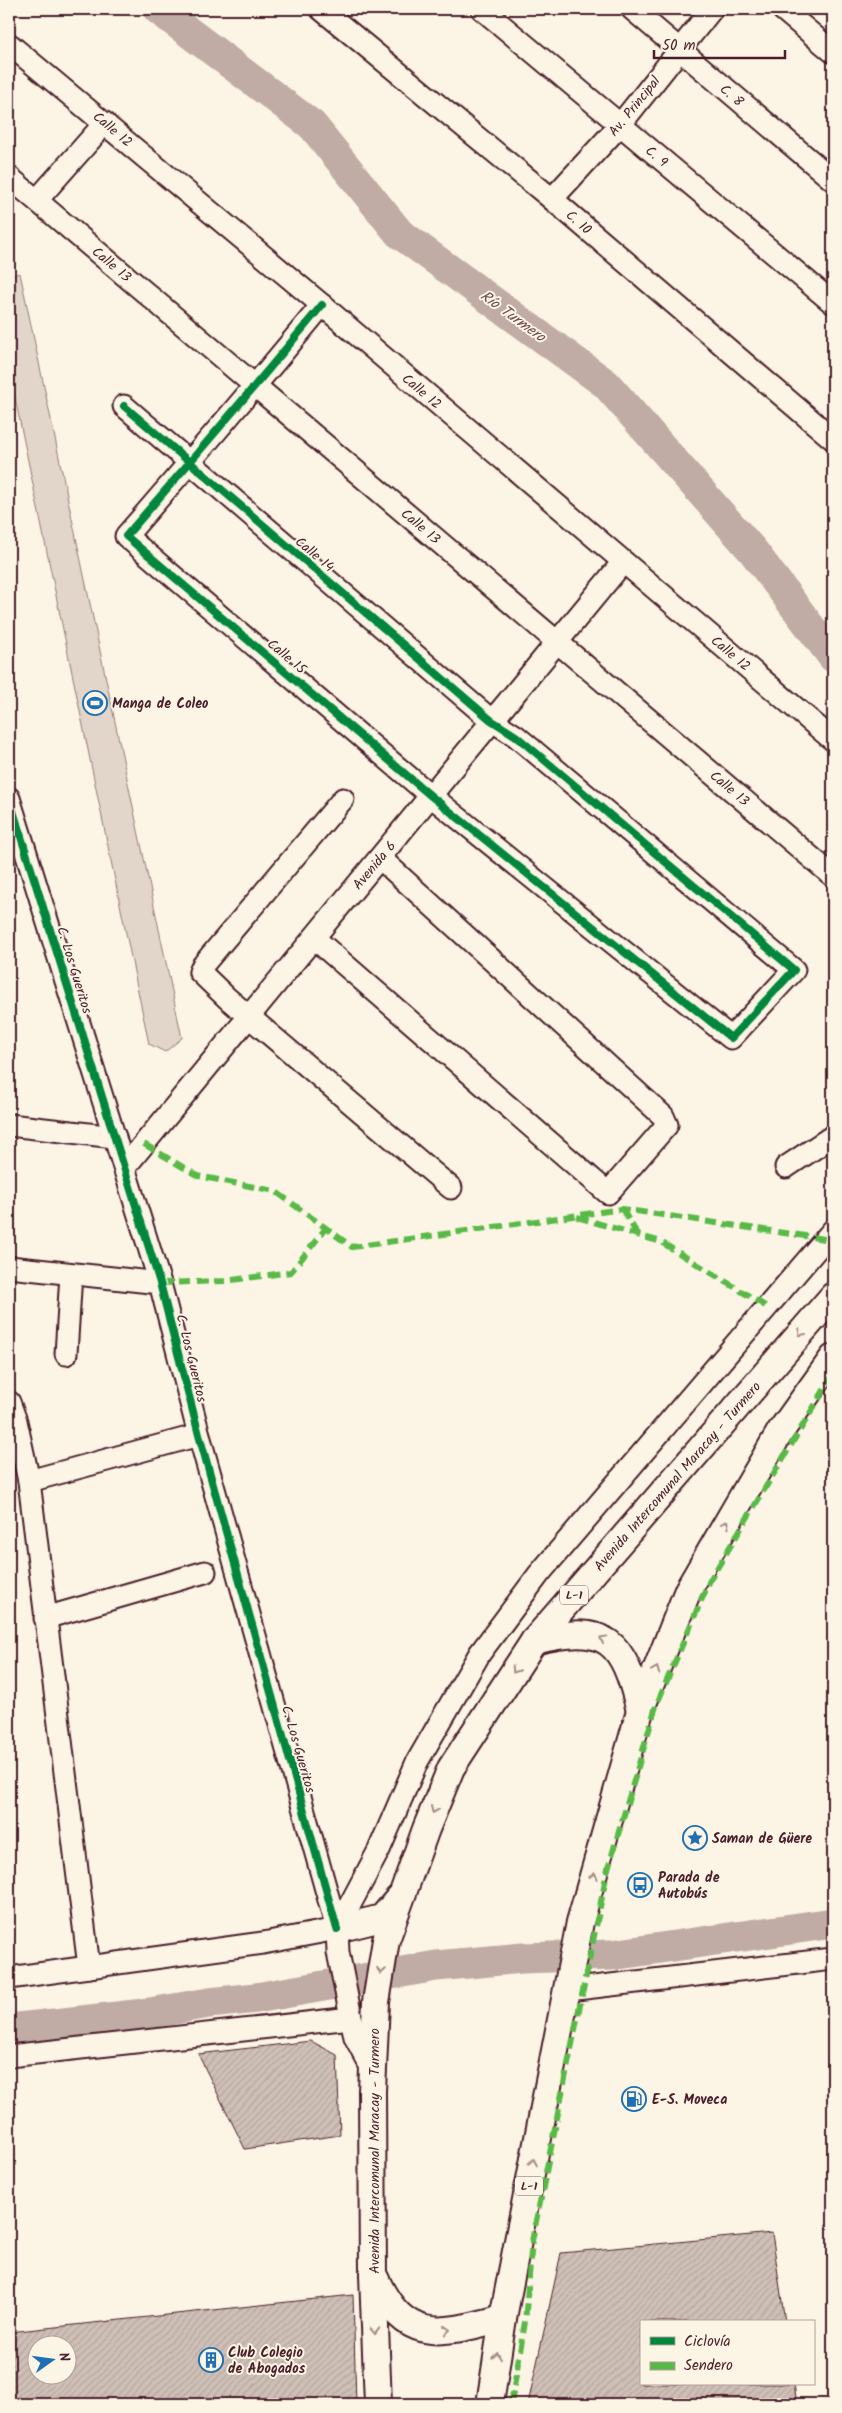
<svg xmlns="http://www.w3.org/2000/svg" width="842" height="2413" font-family="Kalam,sans-serif">
<style>
.grass{fill:#e2d5ca;stroke:#967a7a}
.lines{fill:none;stroke-linecap:round;stroke-linejoin:round}
.river{stroke:#c0aca5;stroke-width:31}
.building{fill:url(#building-hatch);stroke:#4a1f2b;fill-rule:evenodd}
.minor-casing{stroke:#4a1f2b;stroke-width:25}
.major-casing{stroke:#4a1f2b;stroke-width:30}
.minor{stroke:#fcf5e5;stroke-width:21}
.major{stroke:#fcf5e5;stroke-width:26}
.quiet{stroke:#58b947;stroke-width:6;stroke-dasharray:12 6;stroke-linecap:butt}
.cycleway-casing{stroke:#fcf5e5;stroke-width:11}
.cycleway{stroke:#00873e;stroke-width:8}
.oneway{stroke:#a38a88}
.labels{text-anchor:middle;stroke-width:4;stroke-linejoin:round;paint-order:stroke}
.shield{fill:#fcf5e5;stroke:#7f5f63;stroke-width:1}
.shield-label{font-size:12px;font-weight:bold;fill:#4a1f2b}
.street-label{font-size:14px;fill:#4a1f2b;stroke:#fcf5e5}
.poi-label{font-size:14px;font-weight:bold;fill:#4a1f2b;stroke:#fcf5e5;text-anchor:start}
.water-label{font-size:15px;font-style:italic;fill:#6d4950;stroke:#fcf5e5}
</style>
<defs>
<pattern id="building-hatch" width="6" height="6" patternUnits="userSpaceOnUse" patternTransform="scale(1.25)"><rect width="6" height="6" fill="#cfc0b7"/><path d="M-1 1l2-2M0 6l6-6M5 7l2-2" fill="none" stroke="#b3a59e"/></pattern>
</defs>
<rect width="100%" height="100%" fill="#fcf5e5"/>
<filter id="ink" filterUnits="userSpaceOnUse"><feTurbulence type="fractalNoise" baseFrequency=".02" numOctaves="2"/><feDisplacementMap in="SourceGraphic" scale="10" xChannelSelector="R" yChannelSelector="G"/><feConvolveMatrix kernelMatrix="1 2 1 2 8 2 1 2 1" color-interpolation-filters="sRGB"/></filter>
<g filter="url(#ink)">
<path class="grass" d="M20 273 182 1038 165 1052 149 1044 9 369V276Z"/>
<g class="lines">
<g class="river">
<path d="M158 9 312 125 399 233 606 384 753 551 833 657"/>
<path d="M9 2029 144 2014 209 2003 256 1998 436 1966 523 1958 612 1955 833 1923"/>
</g>
</g>
<g class="building">
<path d="M311 2041 337 2055 340 2135 245 2149 198 2054Z"/>
<path d="M772 2233 785 2322H641V2384H794L797 2404H528L561 2253Z"/>
<path d="M353 2295 356 2404H9V2332ZM38 2346H68V2376H38Z"/>
</g>
<g class="lines">
<defs>
<g id="minor">
<path d="M321 9 552 199 833 439"/>
<path d="M482 9 833 303"/>
<path d="M632 9 833 180"/>
<path d="M782 9 833 52"/>
<path d="M9 44 322 305 833 740"/>
<path d="M9 177 833 876"/>
<path d="M552 199 620 125 712 9"/>
<path d="M37 200 105 123"/>
<path d="M124 406 491 720 516 736 794 970 731 1038 431 796 126 536C192 460 258 383 322 305"/>
<path d="M9 798 160 1283 199 1435 337 1929"/>
<path d="M343 799 203 965 200 972 227 998 451 1188"/>
<path d="M314 938 608 1193 667 1125 663 1116 380 858"/>
<path d="M9 1125 115 1137"/>
<path d="M125 1167 623 562"/>
<path d="M786 1167 833 1136"/>
<path d="M9 1267 160 1283"/>
<path d="M66 1354 71 1274"/>
<path d="M9 1402 16 1421 29 1481 89 1967"/>
<path d="M29 1481 199 1435"/>
<path d="M45 1618 205 1572"/>
<path d="M9 1978 263 1943 337 1929"/>
<path d="M568 1990 833 1959"/>
<path d="M9 2056 351 2018"/>
<path d="M372 2069 355 2037 338 1952 337 1929 379 1850 417 1762 480 1653 539 1574 833 1230"/>
</g>
<g id="major">
<path d="M534 1641C608 1623 623 1640 640 1711"/>
<path d="M337 1929 382 1918 398 1899"/>
<path d="M375 2278C406 2346 441 2334 503 2318"/>
<path d="M378 2404 373 2275 372 2091 376 2002 386 1940 426 1829 451 1768 534 1641 833 1296"/>
<path d="M490 2404 503 2318 580 1922 640 1711 688 1590 780 1432 833 1358"/>
</g>
</defs>
<use href="#minor" class="minor-casing"/>
<use href="#major" class="major-casing"/>
<use href="#minor" class="minor"/>
<use href="#major" class="major"/>
<g class="quiet">
<path d="M144 1144 198 1176 275 1191 352 1247 622 1209 825 1239"/>
<path d="M622 1209 638 1235"/>
<path d="M577 1217 661 1242 767 1307"/>
<path d="M160 1283 225 1281 291 1272 326 1228"/>
<path d="M511 2404 525 2322 532 2241 607 1872 656 1706 710 1580 833 1375"/>
</g>
<defs>
<g id="cycleway">
<path d="M124 406 491 720 516 736 794 970 731 1038 431 796 126 536C192 460 258 383 322 305"/>
<path d="M9 798 160 1283 199 1435 337 1929"/>
</g>
</defs>
<use href="#cycleway" class="cycleway-casing"/>
<use href="#cycleway" class="cycleway"/>
</g>
<defs><path id="oneway-chevron" d="M-2-3.5L2.5 0L-2 3.5" fill="none" stroke-width="1.6" stroke-linecap="round" stroke-linejoin="round" transform="scale(1.25)"/></defs>
<g class="oneway">
<use href="#oneway-chevron" transform="translate(801 1333) rotate(131)"/>
<use href="#oneway-chevron" transform="translate(726 1524) rotate(-60)"/>
<use href="#oneway-chevron" transform="translate(603 1639) rotate(-151)"/>
<use href="#oneway-chevron" transform="translate(515 1670) rotate(123)"/>
<use href="#oneway-chevron" transform="translate(656 1670) rotate(-68)"/>
<use href="#oneway-chevron" transform="translate(434 1810) rotate(113)"/>
<use href="#oneway-chevron" transform="translate(594 1876) rotate(-74)"/>
<use href="#oneway-chevron" transform="translate(381 1971) rotate(99)"/>
<use href="#oneway-chevron" transform="translate(533 2162) rotate(-80)"/>
<use href="#oneway-chevron" transform="translate(447 2330) rotate(-5)"/>
<use href="#oneway-chevron" transform="translate(375 2331) rotate(88)"/>
<use href="#oneway-chevron" transform="translate(497 2356) rotate(-81)"/>
</g>
</g>
<defs>
<symbol id="stadium-ring" viewBox="-11 -11 22 22"><circle r="9.5" fill="#fcf5e5" stroke="#1f6fb2" stroke-width="1.5"/><path d="M0-5a6.5 5 0 1 0 0 10a6.5 5 0 1 0 0-10ZM-3.5-1.8h7v3.6h-7Z" fill="#1f6fb2"/></symbol>
<symbol id="sight-ring" viewBox="-11 -11 22 22"><circle r="9.5" fill="#fcf5e5" stroke="#1f6fb2" stroke-width="1.5"/><path d="M0-6L1.8-2.2L6-1.7L2.9 1.2L3.7 5.4L0 3.3L-3.7 5.4L-2.9 1.2L-6-1.7L-1.8-2.2Z" fill="#1f6fb2"/></symbol>
<symbol id="bus-ring" viewBox="-11 -11 22 22"><circle r="9.5" fill="#fcf5e5" stroke="#1f6fb2" stroke-width="1.5"/><path d="M-5-6H5V4H4V6H2V4H-2V6H-4V4H-5ZM-3.5-4V0h7V-4ZM-3.5 1.2v1.5H-2V1.2ZM2 1.2v1.5H3.5V1.2Z" fill="#1f6fb2"/></symbol>
<symbol id="fuel-ring" viewBox="-11 -11 22 22"><circle r="9.5" fill="#fcf5e5" stroke="#1f6fb2" stroke-width="1.5"/><path d="M-5.5-6h7V0h2V4h1.3V-2.5L3-4.5l.8-.8L6-3V5H2.5V1h-1V6h-7ZM-4.2-4.7v3.2H.2V-4.7Z" fill="#1f6fb2"/></symbol>
<symbol id="building-ring" viewBox="-11 -11 22 22"><circle r="9.5" fill="#fcf5e5" stroke="#1f6fb2" stroke-width="1.5"/><path d="M-4-6H4V6H1V3H-1V6H-4ZM-2.5-4.3h1.7v1.8h-1.7ZM.8-4.3h1.7v1.8H.8ZM-2.5-1h1.7V.8h-1.7ZM.8-1h1.7V.8H.8Z" fill="#1f6fb2"/></symbol>
</defs>
<g fill-rule="evenodd">
<use href="#stadium-ring" x="81" y="689" width="28" height="28"/>
<use href="#sight-ring" x="681" y="1824" width="28" height="28"/>
<use href="#bus-ring" x="626" y="1871" width="28" height="28"/>
<use href="#fuel-ring" x="620" y="2085" width="28" height="28"/>
<use href="#building-ring" x="197" y="2346" width="28" height="28"/>
</g>
<g class="labels">
<g class="shield">
<rect x="560" y="1585.5" width="28" height="19" rx="4"/>
<rect x="515" y="2176.5" width="28" height="19" rx="4"/>
</g>
<g class="shield-label">
<text x="574" y="1599">L-1</text>
<text x="529" y="2190">L-1</text>
</g>
<g class="street-label">
<text transform="translate(732 95) rotate(40)" y="5">C. 8</text>
<text transform="translate(634 106) rotate(-51)" y="5">Av. Principal</text>
<text transform="translate(113 129) rotate(40)" y="5">Calle 12</text>
<text transform="translate(657 156) rotate(40)" y="5">C. 9</text>
<text transform="translate(579 222) rotate(41)" y="5">C. 10</text>
<text transform="translate(112 264) rotate(40)" y="5">Calle 13</text>
<text transform="translate(422 391) rotate(40)" y="5">Calle 12</text>
<text transform="translate(421 526) rotate(40)" y="5">Calle 13</text>
<text transform="translate(315 554) rotate(40)" y="5">Calle 14</text>
<text transform="translate(731 653) rotate(40)" y="5">Calle 12</text>
<text transform="translate(287 656) rotate(40)" y="5">Calle 15</text>
<text transform="translate(730 788) rotate(40)" y="5">Calle 13</text>
<text transform="translate(374 865) rotate(-50)" y="5">Avenida 6</text>
<text transform="translate(75 970) rotate(73)" y="5">C. Los Gueritos</text>
<text transform="translate(192 1358) rotate(76)" y="5">C. Los Gueritos</text>
<text transform="translate(677 1476) rotate(-49)" y="5">Avenida Intercomunal Maracay - Turmero</text>
<text transform="translate(299 1749) rotate(74)" y="5">C. Los Gueritos</text>
<text transform="translate(374 2151) rotate(-90)" y="5">Avenida Intercomunal Maracay - Turmero</text>
</g>
<g class="poi-label">
<text x="112" y="708">Manga de Coleo</text>
<text x="712" y="1843">Saman de Güere</text>
<text x="658" y="1882">Parada de<tspan x="658" dy="16">Autobús</tspan></text>
<text x="652" y="2104">E-S. Moveca</text>
<text x="228" y="2357">Club Colegio<tspan x="228" dy="16">de Abogados</tspan></text>
</g>
<g class="water-label">
<text transform="translate(513 316) rotate(36)" y="5">Río Turmero</text>
</g>
</g>
<rect width="842" height="2413" fill="none" stroke="#fcf5e5" stroke-width="30"/>
<rect x="15" y="15" width="812" height="2383" fill="none" stroke="#4a1f2b" stroke-width="2" filter="url(#ink)"/>
<rect x="640" y="2320" width="175" height="65" fill="#fcf5e5" stroke="#b59f9b"/>
<rect x="650" y="2337" width="25" height="8" fill="#00873e" stroke="#b59f9b"/>
<text x="684" y="2346" font-size="15" fill="#4a1f2b">Ciclovía</text>
<rect x="650" y="2362" width="25" height="8" fill="#58b947" stroke="#b59f9b"/>
<text x="684" y="2370" font-size="15" fill="#4a1f2b">Sendero</text>
<g transform="translate(52 2360) rotate(76)"><circle r="24" fill="#fcf5e5" stroke="#b59f9b"/>
<path d="M0-4L9 19L0 12L-9 19Z" fill="#1f6fb2"/>
<text y="-8" font-size="14" font-weight="bold" text-anchor="middle" fill="#4a1f2b">N</text>
</g>
<path d="M654 50v8h131v-8" fill="none" stroke="#4a1f2b" stroke-width="2.5"/>
<text x="662" y="50" font-size="15" fill="#4a1f2b" stroke="#fcf5e5" stroke-width="4" paint-order="stroke">50 m</text>
</svg>
